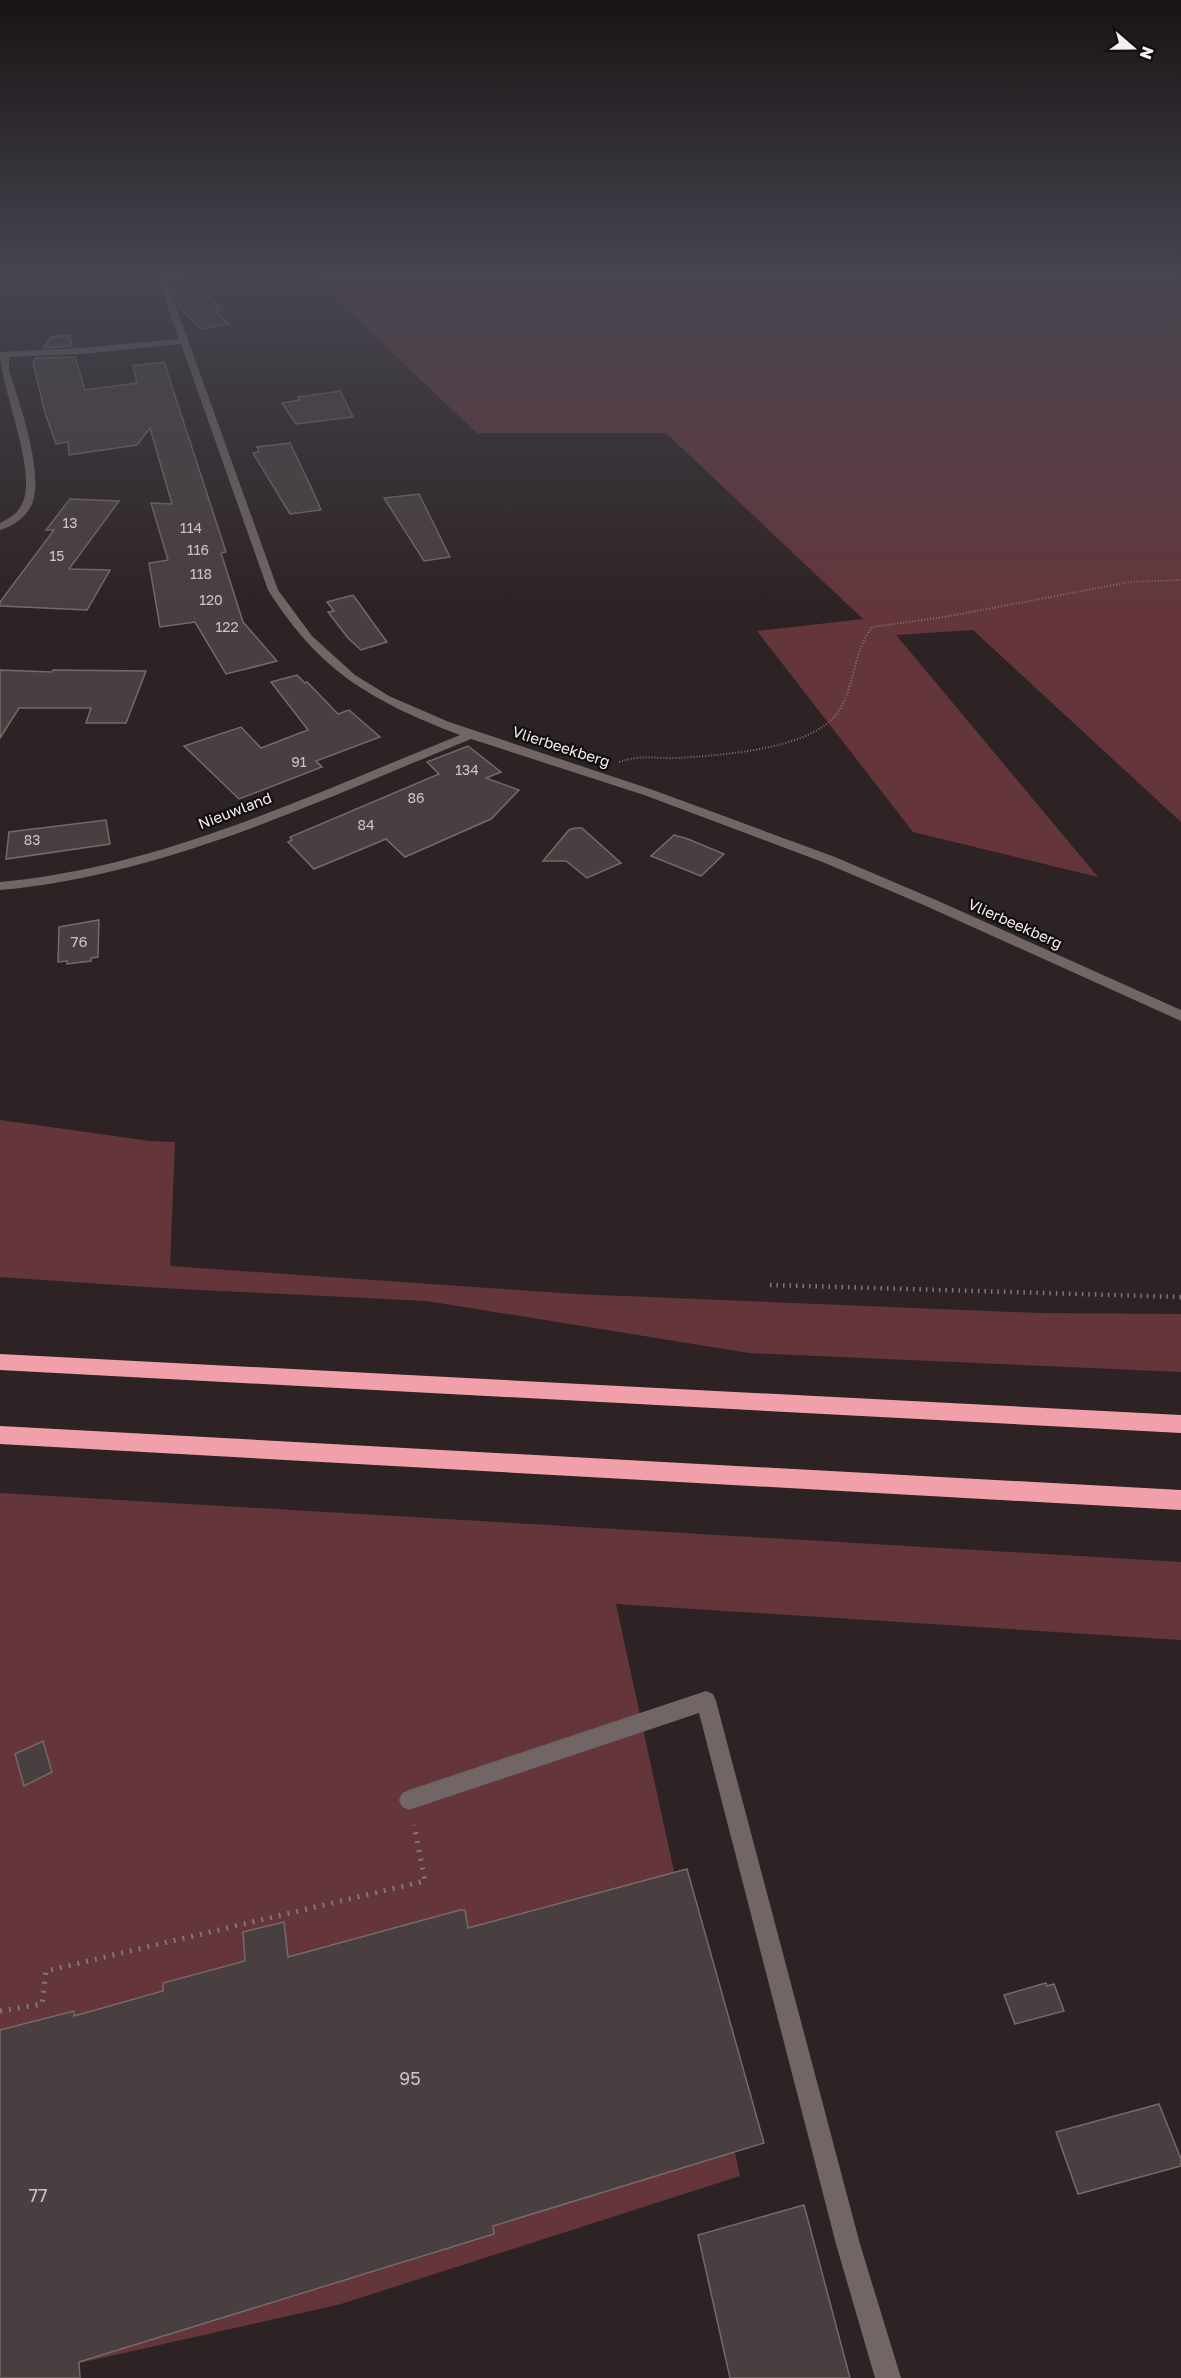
<svg xmlns="http://www.w3.org/2000/svg" width="1181" height="2378" font-family="'Golos Text',sans-serif">
<style>
.green{fill:#64363c}
.building{fill:#4a3f40;stroke:#75696a;stroke-width:1.5}
.lines{fill:none;stroke-linecap:round;stroke-linejoin:round}
.path-far2{stroke:#807778;stroke-width:2;stroke-dasharray:1 2;stroke-linecap:butt}
.path-far1{stroke:#807778;stroke-width:4.5;stroke-dasharray:1.5 5;stroke-linecap:butt}
.path{stroke:#807778;stroke-width:5;stroke-dasharray:2 7;stroke-linecap:butt}
.service{fill:#716566;fill-rule:evenodd}
.minor{fill:#716566;fill-rule:evenodd}
.motorway{fill:#f1a0aa;fill-rule:evenodd}
.labels{text-anchor:middle;stroke-width:4.5;stroke-linejoin:round;paint-order:stroke}
.far-number-label{font-size:14px;fill:#cbc3c4}
.far-street-label{font-size:15px;fill:#f6eff0;stroke:#120e0e}
.number-label{font-size:15px;fill:#cbc3c4}
.near-number-label{font-size:18px;fill:#cbc3c4}
</style>
<rect width="100%" height="100%" fill="#2d2324"/>
<g class="green">
<path d="M311 276H1181V822L973 630 896 635 1098 877 913 832 757 631 863 619 666 433H477Z"/>
<path d="M0 1120 150 1141 175 1142 170 1266 576 1294 1039 1313 1181 1314V1372L749 1353 427 1301 161 1288 0 1277Z"/>
<path d="M0 1493 1181 1562V1640L616 1604 740 2176 341 2304 13 2378H0Z"/>
</g>
<g class="building">
<path d="M167 276H178L189 286 196 285 223 310 215 311 229 324 201 329 179 307Z"/>
<path d="M69 335 72 346 43 348 51 337Z"/>
<path d="M75 357 85 390 137 383 133 366 164 362 226 552 221 553 243 622 277 661 226 674 195 622 160 627 149 563 168 560 151 503 172 504 150 428 137 445 69 455 68 442 56 444 45 413 33 362 36 358Z"/>
<path d="M340 391 353 417 296 424 282 403 300 400 298 397Z"/>
<path d="M290 443 311 487 321 510 290 514 253 453 259 452 257 447Z"/>
<path d="M419 494 450 557 424 561 384 498Z"/>
<path d="M70 499 119 501 69 569 110 570 87 610 0 606V602L54 530H46Z"/>
<path d="M353 595 387 642 361 650 348 638 328 612 334 611 327 602Z"/>
<path d="M0 670 52 672 53 670 146 671 126 723H86L91 708H19L0 738Z"/>
<path d="M297 675 305 683 307 682 338 714 349 710 380 737 316 761 322 767 239 799 184 746 241 727 261 748 308 730 271 682Z"/>
<path d="M468 746 501 772 486 778 519 790 491 819 405 857 386 839 314 869 288 842 292 840 290 837 439 774 427 762Z"/>
<path d="M106 820 110 844 6 859 9 832Z"/>
<path d="M575 828H582L621 863 587 878 566 861H543L569 830Z"/>
<path d="M674 835 688 839 724 854 701 876 651 856Z"/>
<path d="M99 920 98 957 91 958V961L67 964V961L58 962 59 927Z"/>
<path d="M43 1741 52 1772 24 1786 15 1754Z"/>
<path d="M687 1869 764 2143 493 2226 494 2234 79 2362 80 2378H0V2030L74 2011V2016L163 1991V1983L245 1961 243 1932 284 1922 288 1957 460 1910H465L468 1928Z"/>
<path d="M1046 1983 1047 1986 1054 1984 1064 2011 1015 2024 1004 1995Z"/>
<path d="M1159 2104 1181 2159V2166L1078 2194 1056 2132Z"/>
<path d="M804 2205 850 2378H730L698 2235Z"/>
</g>
<g class="lines">
<path class="path-far2" d="M619 762C643 754 655 759 678 758 721 755 806 750 835 716 855 692 852 653 872 627L944 617 1130 582 1181 580"/>
<path class="path-far1" d="M770 1285 1181 1297"/>
<path class="path" d="M0 2011 42 2004 46 1971 425 1881 414 1825"/>
<path class="service" d="M706 1691 713 1694 716 1701 860 2244 901 2378H875L836 2244 699 1713 409 1810 402 1807 399 1800 402 1793 409 1790Z"/>
<path class="minor" d="M157 276H165L278 590 312 636 355 675 389 696 449 722 653 790 835 857 936 900 1181 1010V1021L926 906 825 863 644 795 471 739C318 801 166 875 0 890V882C162 867 310 795 460 735 371 701 319 671 268 590L181 344 82 354 9 357V370C19 402 43 469 33 501 29 515 14 526 0 530V523C8 519 17 514 21 506 40 475 0 389 0 352L82 348 179 339Z"/>
<g class="motorway">
<path d="M0 1354 1181 1415V1433L0 1370Z"/>
<path d="M0 1426 1181 1490V1510L0 1444Z"/>
</g>
</g>
<linearGradient id="sky" x2="0" y2="1"><stop stop-color="#191314"/><stop offset="0.45" stop-color="#464550"/><stop offset="1" stop-color="#464550" stop-opacity="0"/></linearGradient>
<rect width="1181" height="609" fill="url(#sky)"/>
<g class="labels">
<g class="far-number-label">
<text x="70" y="528">13</text>
<text x="191" y="533">114</text>
<text x="198" y="555">116</text>
<text x="57" y="561">15</text>
<text x="201" y="579">118</text>
<text x="211" y="605">120</text>
<text x="227" y="632">122</text>
<text x="299" y="767">91</text>
<text x="467" y="775">134</text>
<text x="416" y="803">86</text>
<text x="366" y="830">84</text>
<text x="32" y="845">83</text>
</g>
<g class="far-street-label">
<text transform="translate(561 747) rotate(18)" y="5">Vlierbeekberg</text>
<text transform="translate(235 811) rotate(-21)" y="5">Nieuwland</text>
<text transform="translate(1015 924) rotate(24)" y="5">Vlierbeekberg</text>
</g>
<g class="number-label">
<text x="79" y="947">76</text>
</g>
<g class="near-number-label">
<text x="410" y="2085">95</text>
<text x="38" y="2202">77</text>
</g>
</g>
<g transform="translate(1133 48) rotate(110)" stroke="#120e0e" stroke-width="4.5" paint-order="stroke">
<path d="M0-4.5L10 22L0 15L-10 22Z" fill="#f6eff0"/>
<text y="-9" font-size="16" font-weight="bold" text-anchor="middle" fill="#f6eff0">N</text>
</g>
</svg>
